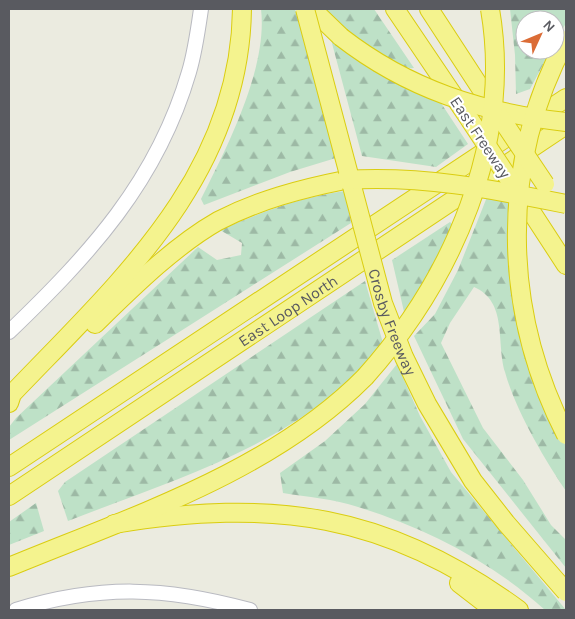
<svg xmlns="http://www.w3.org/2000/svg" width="575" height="619" font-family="Karla,sans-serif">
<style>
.forest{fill:url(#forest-firs)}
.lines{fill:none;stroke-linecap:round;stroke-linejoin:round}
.secondary-casing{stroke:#b9bac1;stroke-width:16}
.highway-casing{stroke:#dacd11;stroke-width:20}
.secondary{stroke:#fff;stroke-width:14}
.highway{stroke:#f4f38e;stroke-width:18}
.highway-bridge-casing{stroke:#dacd11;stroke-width:20;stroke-linecap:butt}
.highway-bridge{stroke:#f4f38e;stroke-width:18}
.labels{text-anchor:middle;stroke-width:4;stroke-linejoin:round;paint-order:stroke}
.street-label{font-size:16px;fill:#595a60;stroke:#fff}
</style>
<defs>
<pattern id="forest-firs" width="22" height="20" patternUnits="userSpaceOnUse" patternTransform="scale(1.25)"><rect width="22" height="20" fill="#bee1c7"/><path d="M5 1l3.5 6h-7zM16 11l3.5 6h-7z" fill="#9db9a5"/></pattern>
</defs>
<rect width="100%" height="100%" fill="#ebebe0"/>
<g class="forest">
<path d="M261 9H295L336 158 290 172 204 205 201 199C227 147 268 68 261 9Z"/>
<path d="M322 9H374L414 68C392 71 340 23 322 9Z"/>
<path d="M510 9H566V23L555 43V20H525V50H551L530 89 516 94 515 55Z"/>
<path d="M329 32C362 65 392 84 437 97L468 144 436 167 362 156Z"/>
<path d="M345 191 351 223 9 440V427L16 418 198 247 217 260 241 255 242 243 220 230C265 211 297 198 345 191Z"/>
<path d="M487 197 506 200 511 206 548 416 566 446V491C544 459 515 409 505 372 496 342 508 302 474 287L450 323 441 343 483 428 523 480 551 525 566 540V568L463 439 414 336 435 314 458 270Z"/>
<path d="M450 222 453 225 426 285 405 316 392 260Z"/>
<path d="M365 281 383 343C370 357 358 372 344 385 267 453 162 484 68 521L58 491 65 482Z"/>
<path d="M397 364 420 416 451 472 566 610H545C492 562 426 528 358 507 334 499 307 497 283 493L280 473 325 441 365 404Z"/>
<path d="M36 503 44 531 9 545V522Z"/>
</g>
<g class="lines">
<defs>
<g id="secondary">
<path d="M9 332C89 255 157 182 189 72 195 52 198 30 201 9"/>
<path d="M16 610C100 584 166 587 250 610"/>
</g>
<g id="highway">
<path d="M312 9 341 37"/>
<path d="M395 9 470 120"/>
<path d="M429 9 491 104"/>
<path d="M523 199 566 265"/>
<path d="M95 324C131 289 174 246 218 221 259 200 300 189 345 180"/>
<path d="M9 403 12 394C118 283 240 176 242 9"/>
<path d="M9 467 566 98"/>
<path id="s1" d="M9 496 566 125"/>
<path d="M114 524C273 498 387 513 519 610"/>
<path d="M9 567C130 517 271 472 365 377"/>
<path d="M459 583 494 610"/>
</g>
</defs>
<use href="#secondary" class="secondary-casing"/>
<use href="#highway" class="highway-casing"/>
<use href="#secondary" class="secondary"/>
<use href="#highway" class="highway"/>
<defs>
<g id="highway-bridge">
<path id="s2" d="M305 9 383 303 404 357 427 404 473 481 506 523 566 592"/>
<path d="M341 37C408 89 482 113 566 122"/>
<path d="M566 40C499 165 502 310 566 435"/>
<path d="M492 105 545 184"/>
<path d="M470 120 521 197"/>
<path d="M345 180C422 175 491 189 566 204"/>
<path d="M365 377C453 279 513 142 490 9"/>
</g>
</defs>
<use href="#highway-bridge" class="highway-bridge-casing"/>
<use href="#highway-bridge" class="highway-bridge"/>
</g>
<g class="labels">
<g class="street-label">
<text transform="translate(481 137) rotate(56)" y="6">East Freeway</text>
<text dy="6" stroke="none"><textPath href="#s1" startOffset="335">East Loop North</textPath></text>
<text dy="6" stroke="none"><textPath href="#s2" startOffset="325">Crosby Freeway</textPath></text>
</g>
</g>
<rect width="575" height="619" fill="none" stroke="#595a60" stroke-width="20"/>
<g transform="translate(540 35) rotate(46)"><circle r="24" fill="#ffffff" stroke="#bdbdbf"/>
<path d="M0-4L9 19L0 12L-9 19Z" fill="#db6c36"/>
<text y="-8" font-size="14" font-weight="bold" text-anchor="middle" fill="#595a60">N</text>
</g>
</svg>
